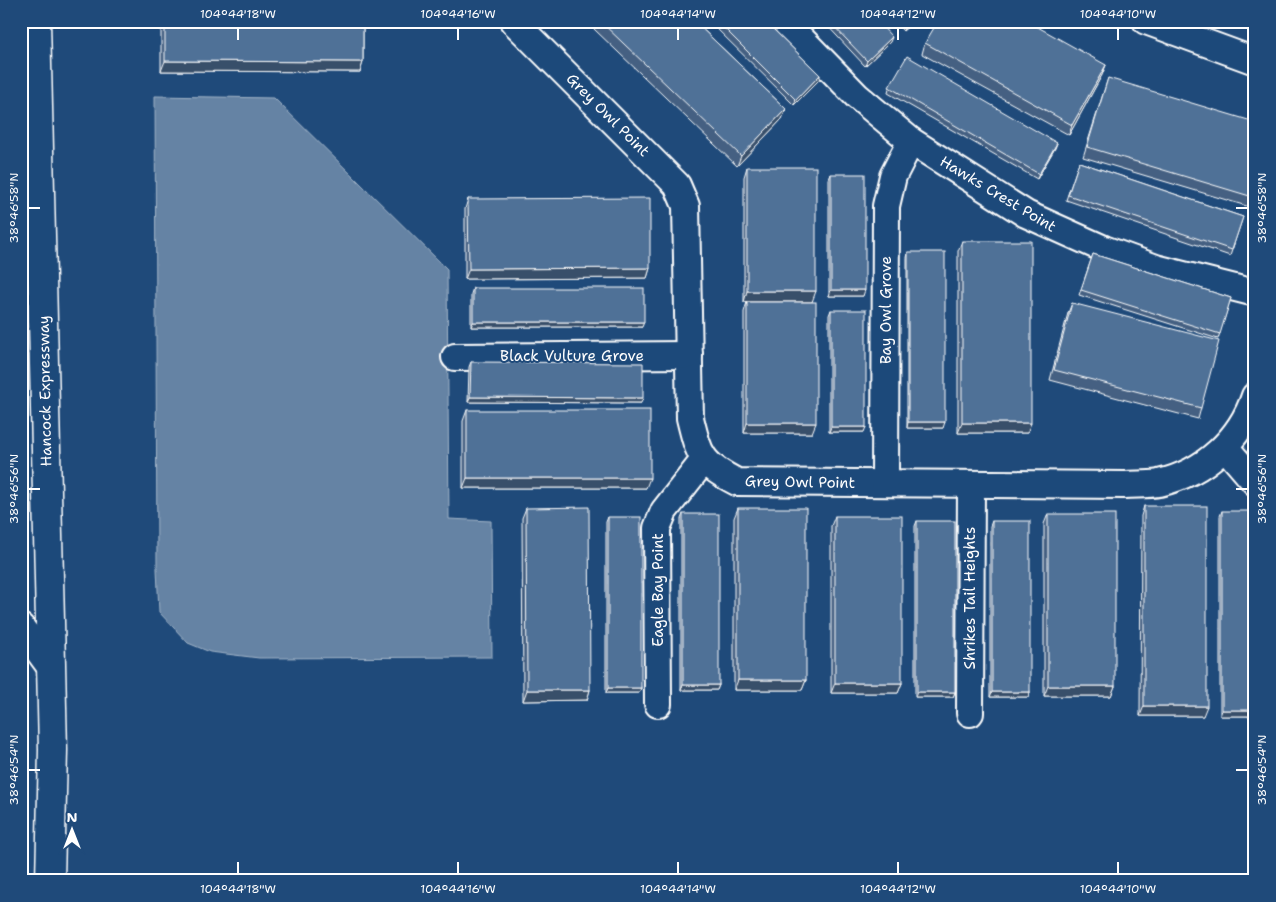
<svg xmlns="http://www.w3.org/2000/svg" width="1276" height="902" font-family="'Shantell Sans',sans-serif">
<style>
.water{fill:#6583a4;stroke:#a3b5c8}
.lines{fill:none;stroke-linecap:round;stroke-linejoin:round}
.street-casing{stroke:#fff;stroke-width:30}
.primary-casing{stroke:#fff;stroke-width:31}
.street{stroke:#1f4a7a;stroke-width:26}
.primary{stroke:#1f4a7a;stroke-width:28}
.wall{fill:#456182;stroke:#fff}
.shaded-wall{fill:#384f6a;stroke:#fff}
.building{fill:#507197;stroke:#fff}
.ticks{fill:none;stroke:#fff;stroke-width:2}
.labels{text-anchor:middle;stroke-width:4;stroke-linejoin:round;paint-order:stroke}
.street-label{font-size:15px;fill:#fff;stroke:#1f4a7a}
.neatline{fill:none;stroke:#fff;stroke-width:2}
.ticks-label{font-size:12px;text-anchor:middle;fill:#fff}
</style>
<rect width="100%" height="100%" fill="#1f4a7a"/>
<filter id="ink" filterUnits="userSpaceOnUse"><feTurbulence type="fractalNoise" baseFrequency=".02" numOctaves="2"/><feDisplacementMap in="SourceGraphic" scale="10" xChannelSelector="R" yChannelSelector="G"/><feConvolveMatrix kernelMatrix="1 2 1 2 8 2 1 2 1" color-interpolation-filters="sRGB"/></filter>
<g filter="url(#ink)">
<path class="water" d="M155 96 274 98 447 269 449 519 491 521 492 657 259 658 210 652 188 643 159 612 157 569Z"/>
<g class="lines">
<defs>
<g id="street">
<path d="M513 21 677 185 686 206 690 418C699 455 701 464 737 482L1124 485C1135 484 1148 485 1159 483 1204 473 1241 439 1255 396"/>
<path d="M784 21 857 96 911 141 1026 214 1104 249 1156 268 1255 293"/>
<path d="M1146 21 1255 61"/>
<path d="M455 357 689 355"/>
<path d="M1225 447 1255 482"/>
<path d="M885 483 886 206 893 176 911 141"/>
<path d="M21 627 51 668"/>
<path d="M658 704 657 528 664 511 704 460"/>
<path d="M970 713 971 484"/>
</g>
<path id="primary" d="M36 21 53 750 50 881"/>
</defs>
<use href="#street" class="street-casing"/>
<use href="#primary" class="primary-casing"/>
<use href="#street" class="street"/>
<use href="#primary" class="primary"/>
</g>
<g class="wall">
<path d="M161 21H363V62L360 72 161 71Z"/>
<path d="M596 21H694L786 109 782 119 737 166 594 29Z"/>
<path d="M709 21H765L820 75 819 80 794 105Z"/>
<path d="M823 21H877L890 42 865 66Z"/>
<path d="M894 21H914L903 31Z"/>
<path d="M925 43 1106 65 1102 75 1069 135 922 54Z"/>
<path d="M1108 78 1255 192 1250 207 1083 157Z"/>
<path d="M889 87 1057 143 1055 148 1037 179 888 93Z"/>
<path d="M1079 162 1243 217 1230 256 1066 200Z"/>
<path d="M747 167 812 302H744V177Z"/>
<path d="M831 174 863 296H829V179Z"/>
<path d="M468 199 650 268 647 278 465 279V209Z"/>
<path d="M962 241 1027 433H958V251Z"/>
<path d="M908 252 943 428H907V258Z"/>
<path d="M1093 254 1231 298 1218 339 1079 295Z"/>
<path d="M473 288 642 327H471V294Z"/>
<path d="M747 302 812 433H744V312Z"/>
<path d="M1072 303 1201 408 1198 419 1050 380 1068 313Z"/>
<path d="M831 310 864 432H829V315Z"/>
<path d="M471 362 641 403 468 402 469 367Z"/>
<path d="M467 410 646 488H463V421Z"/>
<path d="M1144 506 1203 716H1140L1141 516Z"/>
<path d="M526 508 590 690 587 700 523 701 522 518Z"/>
<path d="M738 508 806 680 802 690H734V518Z"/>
<path d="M1222 511 1255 716H1220V516Z"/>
<path d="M683 514 719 685 717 690H681V519Z"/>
<path d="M1048 514 1115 686 1111 696H1044V524Z"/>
<path d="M835 516 902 683 898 693H831V526Z"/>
<path d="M608 517 641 688 639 693H606V522Z"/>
<path d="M917 521 955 692 953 697H915V526Z"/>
<path d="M992 521 1030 692 1029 697H990V526Z"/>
</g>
<g class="shaded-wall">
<path d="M907 21H914L903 31Z"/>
<path d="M892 37 890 42 865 66 867 61Z"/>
<path d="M165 61 363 62 360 72 161 71Z"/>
<path d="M1106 65 1102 75 1069 135 1072 125Z"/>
<path d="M820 75 819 80 794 105 796 100Z"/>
<path d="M786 109 782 119 737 166 741 156Z"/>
<path d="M1057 143 1055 148 1037 179 1039 174Z"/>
<path d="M650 268 647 278 465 279 469 269Z"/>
<path d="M831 290H865L863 296H829Z"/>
<path d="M747 291H816L812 302H744Z"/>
<path d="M473 322H644L642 327H471Z"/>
<path d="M470 397 643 398 641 403 468 402Z"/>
<path d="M908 422H945L943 428H907Z"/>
<path d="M747 423H816L812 433H744Z"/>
<path d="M962 423H1031L1027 433H958Z"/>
<path d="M831 427H866L864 432H829Z"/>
<path d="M467 478H650L646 488H463Z"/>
<path d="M738 680H806L802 690H734Z"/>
<path d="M835 683H902L898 693H831Z"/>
<path d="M683 685H719L717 690H681Z"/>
<path d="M1048 686H1115L1111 696H1044Z"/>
<path d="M608 688H641L639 693H606Z"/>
<path d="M527 690H590L587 700 523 701Z"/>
<path d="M917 692H955L953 697H915Z"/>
<path d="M992 692H1030L1029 697H990Z"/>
<path d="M1144 706H1207L1203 716H1140Z"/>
<path d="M1222 710H1255V716H1220Z"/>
</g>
<g class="building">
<path d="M165 21H363V62L165 61Z"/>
<path d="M600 21H694L786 109 741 156Z"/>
<path d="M717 21H765L820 75 796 100Z"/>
<path d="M829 21H877L892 37 867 61Z"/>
<path d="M938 21H1027L1106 65 1072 125 925 43Z"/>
<path d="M907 56 1057 143 1039 174 889 87Z"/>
<path d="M1108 78 1255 122V192L1253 197 1087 147Z"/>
<path d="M1079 162 1243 217 1232 250 1068 195Z"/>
<rect x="747" y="167" width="69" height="124"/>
<rect x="831" y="174" width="34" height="116"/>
<path d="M650 198V268L469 269 468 199Z"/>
<rect x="962" y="241" width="69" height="182"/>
<rect x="908" y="252" width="37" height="170"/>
<path d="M1093 254 1231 298 1220 334 1081 290Z"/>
<rect x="473" y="288" width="171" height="34"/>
<rect x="747" y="302" width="69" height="121"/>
<path d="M1072 303 1219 341 1201 408 1054 370Z"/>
<rect x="831" y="310" width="35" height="117"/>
<path d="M471 362 643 363V398L470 397Z"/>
<rect x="467" y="410" width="183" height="68"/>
<rect x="1144" y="506" width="63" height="200"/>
<path d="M589 507 590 690H527L526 508Z"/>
<rect x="738" y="508" width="68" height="172"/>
<rect x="1222" y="511" width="33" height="199"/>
<rect x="683" y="514" width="36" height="171"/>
<rect x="1048" y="514" width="67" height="172"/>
<rect x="835" y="516" width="67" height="167"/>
<rect x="608" y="517" width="33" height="171"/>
<rect x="917" y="521" width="38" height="171"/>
<rect x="992" y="521" width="38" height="171"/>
</g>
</g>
<path class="ticks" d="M238 28V40M458 28V40M678 28V40M898 28V40M1118 28V40M28 208H40M1236 208H1248M28 489H40M1236 489H1248M28 770H40M1236 770H1248M238 862V874M458 862V874M678 862V874M898 862V874M1118 862V874"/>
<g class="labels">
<g class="street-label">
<text transform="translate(608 115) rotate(45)" y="5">Grey Owl Point</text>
<text transform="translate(998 194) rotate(31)" y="5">Hawks Crest Point</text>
<text transform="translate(886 310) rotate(-90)" y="5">Bay Owl Grove</text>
<text x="572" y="361">Black Vulture Grove</text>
<text transform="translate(45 391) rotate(-91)" y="5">Hancock Expressway</text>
<text transform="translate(800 482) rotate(1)" y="5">Grey Owl Point</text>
<text transform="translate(658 590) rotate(-90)" y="5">Eagle Bay Point</text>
<text transform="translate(970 598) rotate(-90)" y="5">Shrikes Tail Heights</text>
</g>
</g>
<rect width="1276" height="902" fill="none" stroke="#1f4a7a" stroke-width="55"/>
<g transform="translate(72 830)" stroke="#1f4a7a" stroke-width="4" paint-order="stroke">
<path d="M0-4L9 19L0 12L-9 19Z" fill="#ffffff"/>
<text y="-8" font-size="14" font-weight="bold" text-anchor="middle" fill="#ffffff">N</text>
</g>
<rect x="28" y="28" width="1220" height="846" class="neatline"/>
<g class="ticks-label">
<text x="238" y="18">104°44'18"W</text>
<text x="458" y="18">104°44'16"W</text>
<text x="678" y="18">104°44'14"W</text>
<text x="898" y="18">104°44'12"W</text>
<text x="1118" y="18">104°44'10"W</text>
<text transform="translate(14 208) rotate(-90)" y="4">38°46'58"N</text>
<text transform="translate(1262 208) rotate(-90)" y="4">38°46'58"N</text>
<text transform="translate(14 489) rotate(-90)" y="4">38°46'56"N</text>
<text transform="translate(1262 489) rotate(-90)" y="4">38°46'56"N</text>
<text transform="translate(14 770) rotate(-90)" y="4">38°46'54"N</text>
<text transform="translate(1262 770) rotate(-90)" y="4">38°46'54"N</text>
<text x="238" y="893">104°44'18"W</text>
<text x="458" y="893">104°44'16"W</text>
<text x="678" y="893">104°44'14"W</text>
<text x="898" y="893">104°44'12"W</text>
<text x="1118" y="893">104°44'10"W</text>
</g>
</svg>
